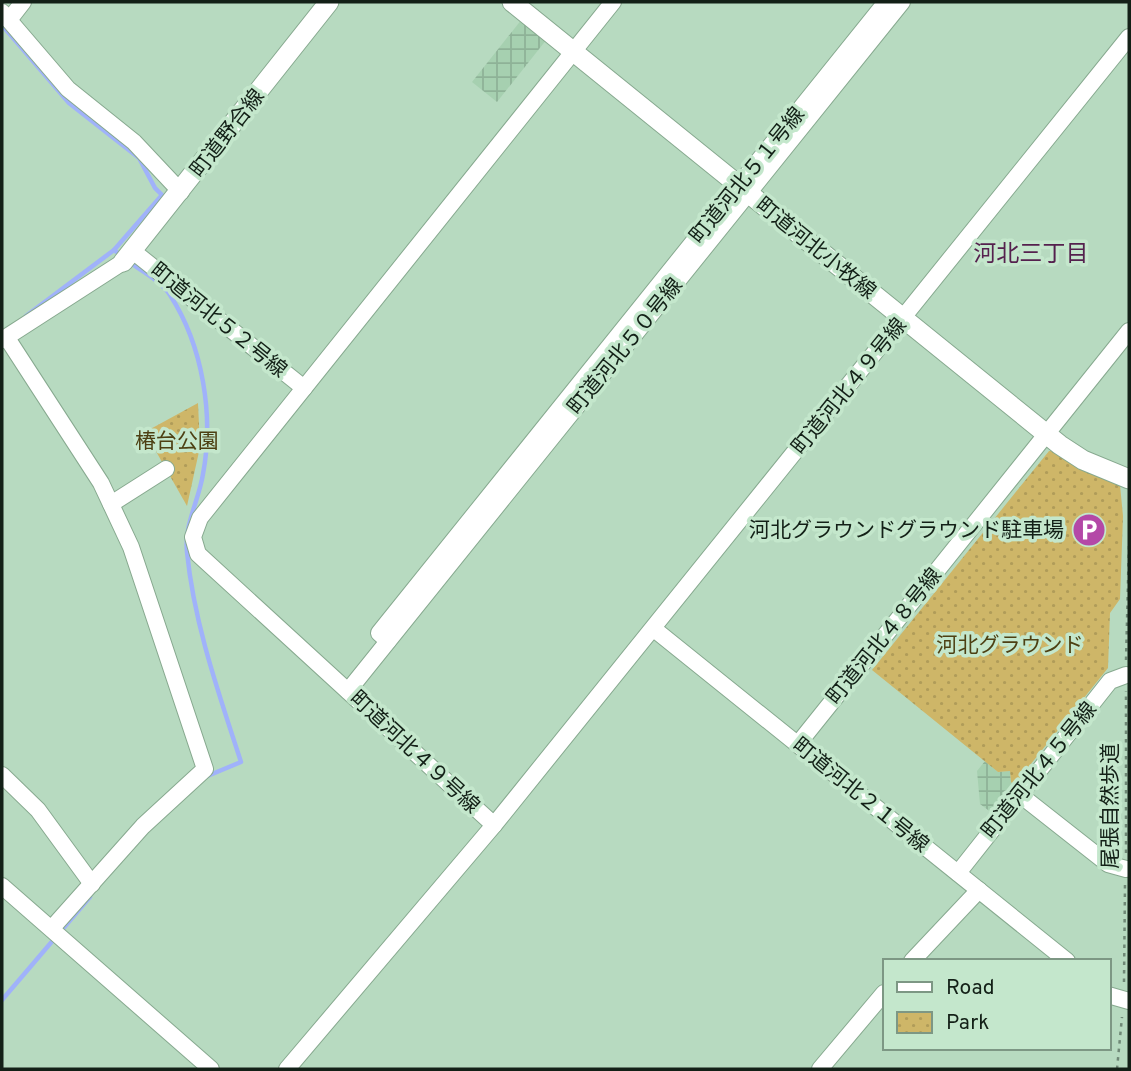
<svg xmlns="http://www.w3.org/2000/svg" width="1131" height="1071" font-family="Overpass,'Noto Sans JP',sans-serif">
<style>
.industrial{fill:url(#industrial-grid)}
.park{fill:url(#park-dots)}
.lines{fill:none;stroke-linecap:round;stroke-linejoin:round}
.stream{stroke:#a0b2fa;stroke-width:4.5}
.minor-casing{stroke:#87a98f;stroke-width:18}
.tertiary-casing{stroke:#87a98f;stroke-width:21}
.path{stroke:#6f8876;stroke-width:2.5;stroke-dasharray:3.5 5;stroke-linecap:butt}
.minor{stroke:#fff;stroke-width:16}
.tertiary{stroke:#fff;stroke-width:19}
.labels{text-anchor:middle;stroke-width:7;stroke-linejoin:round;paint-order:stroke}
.street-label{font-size:21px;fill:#132017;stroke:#c4e7cc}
.park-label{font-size:21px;fill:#4d4013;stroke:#c4e7cc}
.poi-label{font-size:21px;fill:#132017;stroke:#c4e7cc;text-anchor:end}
.neighbourhood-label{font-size:23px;fill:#55214e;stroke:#c4e7cc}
</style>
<defs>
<pattern id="industrial-grid" width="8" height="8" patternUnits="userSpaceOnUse" patternTransform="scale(1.75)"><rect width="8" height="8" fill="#a6d0b0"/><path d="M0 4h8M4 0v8" fill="none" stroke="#8eb297"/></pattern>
<pattern id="park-dots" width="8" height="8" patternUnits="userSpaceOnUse" patternTransform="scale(1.75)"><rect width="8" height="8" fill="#ceb668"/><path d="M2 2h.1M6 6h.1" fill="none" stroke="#b09c59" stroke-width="1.8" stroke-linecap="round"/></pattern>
</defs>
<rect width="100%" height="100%" fill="#b7dac0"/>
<g class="industrial">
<path d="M522 19 547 39 497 102 472 82Z"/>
<path d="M985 761 998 772 1010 771 1011 782 1014 785 992 813 980 804 977 771Z"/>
</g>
<g class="park">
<path d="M198 403 200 447 187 506 145 432Z"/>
<path d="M1049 451H1055L1120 485 1123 516 1120 599 1110 613 1108 668 1014 785 1011 782 1010 771 998 772 872 670Z"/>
</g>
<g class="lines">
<g class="stream">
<path d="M2 25 69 103 139 158 155 188 162 195 114 250 122 256"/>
<path d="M129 262C142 271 162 282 170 295 203 346 214 416 203 474 199 500 184 525 187 552 194 624 219 694 241 762L205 777"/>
<path d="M26 316 114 250"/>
<path d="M2 1000 90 897"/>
</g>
<defs>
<g id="minor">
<path d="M613 2 200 518 193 537 198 554 494 825 1129 37"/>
<path d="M2 12 68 89 134 142 181 192"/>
<path d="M9 20 23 2"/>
<path d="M134 252 304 388"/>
<path d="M7 338 101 483 131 547 205 769 143 826 52 928"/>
<path d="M2 340 123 262"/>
<path d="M111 504 166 469"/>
<path d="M654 629 1067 961"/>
<path d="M388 641 379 633 886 2"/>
<path d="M348 691 902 2"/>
<path d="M798 744 1129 331"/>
<path d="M2 775 38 810 92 884"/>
<path d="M1019 794 1108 864 1126 869"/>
<path d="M958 873 1110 681 1126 675"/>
<path d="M2 886 211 1069"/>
<path d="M912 961 979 890"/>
<path d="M1108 995 1129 1001"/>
<path d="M287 1069 494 825"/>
<path d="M820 1069 884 993"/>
</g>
<g id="tertiary">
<path d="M512 2 1060 445 1083 460 1129 479"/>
<path d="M123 262 329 2"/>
</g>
</defs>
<use href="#minor" class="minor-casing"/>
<use href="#tertiary" class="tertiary-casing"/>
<g class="path">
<path d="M1126 660 1129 542"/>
<path d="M1126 853V691"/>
<path d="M1124 982 1125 884"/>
<path d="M1117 1069 1122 1017"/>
</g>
<use href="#minor" class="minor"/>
<use href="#tertiary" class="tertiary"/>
</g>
<defs>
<symbol id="parking-disc" viewBox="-11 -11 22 22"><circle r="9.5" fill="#b448a7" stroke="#c4e7cc"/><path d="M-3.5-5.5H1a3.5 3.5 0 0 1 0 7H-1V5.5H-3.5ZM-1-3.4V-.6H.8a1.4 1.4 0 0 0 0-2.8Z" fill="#fff"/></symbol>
</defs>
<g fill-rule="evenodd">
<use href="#parking-disc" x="1070" y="511" width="38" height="38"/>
</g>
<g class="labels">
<g class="street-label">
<text transform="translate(227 133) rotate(-52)" y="7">町道野合線</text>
<text transform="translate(747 175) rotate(-51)" y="7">町道河北５１号線</text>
<text transform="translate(816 248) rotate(39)" y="7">町道河北小牧線</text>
<text transform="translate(219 320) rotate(39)" y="7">町道河北５２号線</text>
<text transform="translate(625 346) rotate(-51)" y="7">町道河北５０号線</text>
<text transform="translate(849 386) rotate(-51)" y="7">町道河北４９号線</text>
<text transform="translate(884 636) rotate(-51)" y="7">町道河北４８号線</text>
<text transform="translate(415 752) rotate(43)" y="7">町道河北４９号線</text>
<text transform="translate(1039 770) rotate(-51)" y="7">町道河北４５号線</text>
<text transform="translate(861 795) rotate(39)" y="7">町道河北２１号線</text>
<text transform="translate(1110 806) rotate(-90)" y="7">尾張自然歩道</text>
</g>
<g class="park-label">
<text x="177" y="448">椿台公園</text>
<text x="1010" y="652">河北グラウンド</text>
</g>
<g class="poi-label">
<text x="1064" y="537">河北グラウンドグラウンド駐車場</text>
</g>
<g class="neighbourhood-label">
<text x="1031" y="261">河北三丁目</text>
</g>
</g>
<rect width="1131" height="1071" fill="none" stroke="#132017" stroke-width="7"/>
<rect x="883" y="959" width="228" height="91" fill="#c4e7cc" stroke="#7d9784" stroke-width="2"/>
<rect x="897" y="982" width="35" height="10" fill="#ffffff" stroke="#7d9784" stroke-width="2"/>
<text x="946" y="994" font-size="21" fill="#132017">Road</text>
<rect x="897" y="1012" width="35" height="21" fill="url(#park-dots)" stroke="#7d9784" stroke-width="2"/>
<text x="946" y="1029" font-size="21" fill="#132017">Park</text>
</svg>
